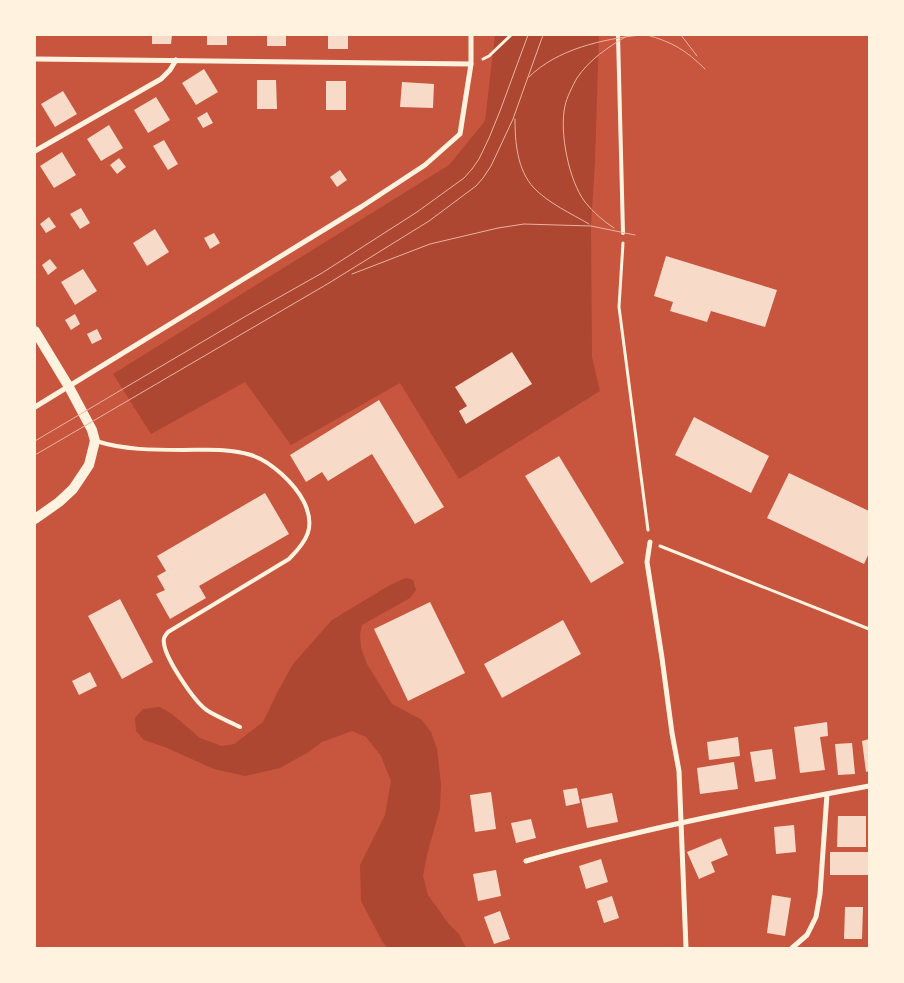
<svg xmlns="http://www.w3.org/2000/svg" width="904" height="983" font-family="'Crimson Pro',serif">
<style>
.green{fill:#ae4732}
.building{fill:#f7dbc8}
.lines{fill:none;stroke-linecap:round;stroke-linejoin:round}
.path{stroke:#fff3e0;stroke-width:3}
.service{stroke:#fff3e0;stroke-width:4}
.minor{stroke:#fff3e0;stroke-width:5}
.secondary{stroke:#fff3e0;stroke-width:10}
.tram{stroke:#e9b49f;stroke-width:1}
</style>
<rect width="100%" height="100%" fill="#c8553d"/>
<g class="green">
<path d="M495 35H599L595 161 591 226 592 357 600 391 459 479 400 383 291 445 245 382 151 434 113 374 449 165 485 121Z"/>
<path d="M406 578 413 580 416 590 410 598 362 625 360 634 361 648 367 664 392 704 422 720 431 732 437 749 441 784 440 808 427 855 423 876 428 895 448 923 459 934 466 948H387L382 941 361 901 360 865 385 815 391 781 381 756 366 737 352 731 322 742 307 753 280 768 245 776 214 769 167 748 144 740 136 731 135 718 143 709 160 707 172 714 200 738 222 746 234 744 263 722 277 693 293 664 332 620 390 585Z"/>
</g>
<g class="building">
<path d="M152 35H172L171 44H152Z"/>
<rect x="207" y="35" width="20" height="10"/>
<rect x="267" y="35" width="19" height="11"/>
<rect x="328" y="35" width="20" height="14"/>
<path d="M204 69 218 92 196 105 182 83Z"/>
<path d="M257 80H276L277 109H257Z"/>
<rect x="326" y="81" width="20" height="29"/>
<path d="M402 82 434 84 433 108 400 107Z"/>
<path d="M63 91 77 114 55 127 41 104Z"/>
<path d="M156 97 170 120 148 133 134 110Z"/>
<path d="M207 112 213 123 203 128 197 118Z"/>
<path d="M109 125 123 148 101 161 87 139Z"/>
<path d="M164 140 178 164 168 170 153 146Z"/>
<path d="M62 152 76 175 54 188 40 166Z"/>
<path d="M119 158 126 167 117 174 110 165Z"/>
<path d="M340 170 347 180 337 187 330 177Z"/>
<path d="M81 208 90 223 80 229 70 214Z"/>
<path d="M49 217 56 227 46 233 40 224Z"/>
<path d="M155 229 169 252 147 266 133 243Z"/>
<path d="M214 233 220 243 210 249 204 238Z"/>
<path d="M666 256 777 290 765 327 711 311 707 322 670 311 673 302 654 296Z"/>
<path d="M50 259 57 268 48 275 42 265Z"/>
<path d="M83 269 97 291 75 305 61 282Z"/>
<path d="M75 314 80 324 71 330 65 320Z"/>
<path d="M97 329 102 339 92 344 87 334Z"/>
<path d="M512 352 532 384 466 424 459 411 467 406 455 387Z"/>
<path d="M379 400 444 507 415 524 372 454 328 481 322 472 306 482 290 455Z"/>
<path d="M694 417 769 456 751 493 675 455Z"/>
<path d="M559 456 624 563 591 583 525 476Z"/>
<path d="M789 473 869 511V553L864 564 767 518Z"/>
<path d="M265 493 289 534 199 586 206 598 170 619 156 594 165 590 157 576 166 571 157 556Z"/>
<path d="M120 599 153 662 122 679 88 616Z"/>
<path d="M430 602 465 673 408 701 374 629Z"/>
<path d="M563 620 581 654 502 698 484 664Z"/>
<path d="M90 672 97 686 79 695 72 681Z"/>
<path d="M827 722 828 736 820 737 825 770 800 773 794 727Z"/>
<path d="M738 737 740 756 709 760 707 742Z"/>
<path d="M869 739V771L866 772 862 741Z"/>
<path d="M852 743 855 774 838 775 835 744Z"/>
<path d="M772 749 776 779 755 782 750 752Z"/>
<path d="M734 762 738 789 700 794 697 768Z"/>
<path d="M577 788 580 803 566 806 563 790Z"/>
<path d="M491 792 496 829 475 832 470 795Z"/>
<path d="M612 793 618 822 587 828 581 799Z"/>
<path d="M838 816H866V847H837Z"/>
<path d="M531 819 536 838 516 843 511 823Z"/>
<path d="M794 825 796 852 776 854 774 827Z"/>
<path d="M721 838 728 855 711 862 715 872 699 879 687 852Z"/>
<rect x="830" y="852" width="39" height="23"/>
<path d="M601 859 608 882 586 889 579 866Z"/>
<path d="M496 870 501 896 478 901 473 874Z"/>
<path d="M772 895 791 898 785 936 767 933Z"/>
<path d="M612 896 619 918 604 923 597 901Z"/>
<path d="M845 907H863L862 939H844Z"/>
<path d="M500 911 510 939 494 944 484 917Z"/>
</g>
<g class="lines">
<g class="path">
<path d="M483 59 489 56 511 35"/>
<path d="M623 243 619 307 648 530"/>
<path d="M660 546 869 629"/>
</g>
<g class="service">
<path d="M618 35 623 233"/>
<path d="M96 441C124 450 154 450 183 450 205 450 229 448 251 455 271 461 295 484 304 502 316 527 307 541 289 559L168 632C165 636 163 638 164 643 165 658 195 703 208 711 218 717 230 722 240 727"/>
</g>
<g class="minor">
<path d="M35 59 471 64"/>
<path d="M35 151 161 79 170 70 176 60"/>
<path d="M35 407 361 207 425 165 460 134 471 64V35"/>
<path d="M650 542 647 562 662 658 672 733 679 771 686 948"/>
<path d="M526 861C564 850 602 841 641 832 716 814 793 800 869 786"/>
<path d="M792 948 807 935 816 917 820 894 827 794"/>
</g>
<path class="secondary" d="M35 331 69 387 92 430 95 441 89 465 73 489 59 502 35 519"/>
<g class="tram">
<path d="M647 35C672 42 686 50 705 69"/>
<path d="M681 35 697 56"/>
<path d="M529 77C557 49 603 39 641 35"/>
<path d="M515 119C515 142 517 170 534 188 548 203 572 214 589 224"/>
<path d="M614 228C603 221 593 212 585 202 569 181 559 132 565 106 566 99 573 85 577 78 589 60 608 47 627 36"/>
<path d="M352 274 430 244 498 228 524 224 591 226 635 235"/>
<path d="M35 441 246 316 322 273 417 212 464 178 472 169 479 159 489 138 500 111 528 35"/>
<path d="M35 455 329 283 429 221 476 186 483 178 491 166 513 119 543 35"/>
</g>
</g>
<rect width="904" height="983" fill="none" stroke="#fff3e0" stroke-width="72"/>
</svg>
